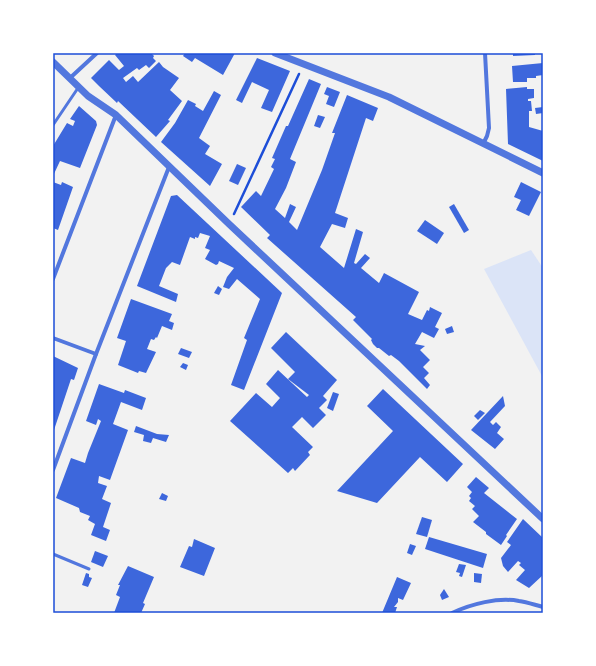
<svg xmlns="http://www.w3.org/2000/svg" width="596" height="666" font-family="'Roboto Condensed',sans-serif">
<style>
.green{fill:#dbe4f7}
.building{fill:#3d67dc}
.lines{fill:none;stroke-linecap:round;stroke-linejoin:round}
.path{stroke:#1d4ed8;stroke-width:2.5}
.service{stroke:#5277de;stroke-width:3}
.minor{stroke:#5277de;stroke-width:4}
.tertiary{stroke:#5277de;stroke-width:7}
.neatline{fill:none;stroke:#1d4ed8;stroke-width:1.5}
</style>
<rect width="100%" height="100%" fill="#f2f2f2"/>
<path class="green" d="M531 250 543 268V378L484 269Z"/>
<g class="building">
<path d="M117 53H153L152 54 154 56 153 58 156 61 149 68 146 65 139 70 137 68 123 78 126 82 133 76 138 82 159 62 163 67 179 78 170 90 182 101 168 120 170 121 156 137 118 101 117 103 99 86 91 78 109 60 119 70 124 66 115 55Z"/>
<path d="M185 53H235L223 75 195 58 192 62 183 56Z"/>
<path d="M513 53H535V55L513 56Z"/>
<path d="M257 58 290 71 272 112 261 108 269 90 252 82 242 103 236 100Z"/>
<path d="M543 63V75L536 76V78H527V82H513L512 66Z"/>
<path d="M309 79 321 84 290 159 296 162 286 188 275 209 285 218 290 204 296 207 289 222 297 230 322 170 335 133H332L347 95 378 108 373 121 366 118 335 213 348 218 345 228 332 224 320 247 344 268 356 229 363 232 354 263 356 264 365 254 370 258 361 268 379 283 384 273 419 292 408 314 422 320 427 310 429 311 430 307 442 313 435 327 439 329 434 338 422 332 415 344 425 346 420 350 430 360 423 367 429 373 424 378 430 385 427 389 399 361 391 355 389 356 379 348H377L373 344 371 340 372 339 353 320 356 317 267 238 270 235 241 207 256 191 261 196 274 169 271 167 275 159 272 158 286 126H288Z"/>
<path d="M327 87 340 92 334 107 326 104 329 96 324 94Z"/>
<path d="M527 87V89H534V98L528 99V101H531L532 111H529V127L543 131V161L508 144 506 89Z"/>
<path d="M214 91 221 95 199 138 210 146 205 154 222 164 210 186 161 142 175 123 188 100 196 104 195 106 203 111Z"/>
<path d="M79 106 96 121 97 125 80 168 60 161 53 176V146L67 123 73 126 75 121 70 119Z"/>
<path d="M543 107V113L536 114 535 108Z"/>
<path d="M318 115 325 117 320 128 314 126Z"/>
<path d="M237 164 246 168 238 185 229 181Z"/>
<path d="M53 182 61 185 62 182 73 187 58 230 53 228Z"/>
<path d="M521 182 541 192 529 216 516 210 521 200 514 197Z"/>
<path d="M177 195 282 293 244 390 231 385 247 340 244 338 260 299 237 279 229 289 223 287 227 277 234 268 219 261 218 264 216 265 205 259 210 250 205 248 210 236 200 233 198 238 195 237V239L190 237 180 265 172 262 166 268 159 286 178 294 176 302 137 286 171 196Z"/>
<path d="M454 204 469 230 464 233 449 207Z"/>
<path d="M425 220 444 233 437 244 417 231Z"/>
<path d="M218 286 222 289 219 295 214 293Z"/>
<path d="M131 299 172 314 169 321 174 323 172 330 162 326 157 338 156 337 154 340 151 339 147 349 156 352 146 373 139 371 138 373 118 365 126 341 117 338Z"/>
<path d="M452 326 454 332 447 334 445 329Z"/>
<path d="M286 332 337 380 323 396 327 400 319 408 326 415 313 428 302 417 292 427 313 447 308 452 310 455 295 471 293 468 288 473 230 421 256 393 272 407 280 398 266 384 278 370 307 397 309 395 288 379 295 372 271 348Z"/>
<path d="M181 348 192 352 189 358 178 354Z"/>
<path d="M53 356 78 368 74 380 71 379 53 433Z"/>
<path d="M183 363 188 365 186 370 180 367Z"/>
<path d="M99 384 124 393 125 390 146 398 142 410 121 402 113 424 128 430 110 480 99 476 98 483 107 486 102 499 111 503 103 527 110 530 106 541 91 535 95 524 88 520 90 516 80 512 79 508 56 498 71 458 85 463 88 453 101 421 98 419 96 425 86 421Z"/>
<path d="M383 389 463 464 447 482 420 457 377 503 337 491 393 431 367 406Z"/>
<path d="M333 392 339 394 333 411 327 408Z"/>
<path d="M503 396 505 406 490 422 493 425 496 422 501 427 497 433 504 439 495 449 471 430Z"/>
<path d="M480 410 485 413 478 420 474 416Z"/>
<path d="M136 426 157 434 169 435 166 442 153 438 151 443 143 441 144 435 134 432Z"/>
<path d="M476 477 489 488 484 493 517 519 506 535 507 536 501 545 486 534V532L473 522 479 516 472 509 475 506 469 501 471 498 469 496 472 492 467 487Z"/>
<path d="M162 493 168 496 166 501 159 499Z"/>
<path d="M422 517 432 520 427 537 416 534Z"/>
<path d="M523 519 543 538V575L529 588 516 580 525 570 519 565 521 563 518 561 508 572 503 566 501 558 511 545 507 542Z"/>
<path d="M429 537 487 554 483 568 425 549Z"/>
<path d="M194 539 215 548 204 576 180 567 189 546 192 547Z"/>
<path d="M410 544 416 546 412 555 407 553Z"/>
<path d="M95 551 108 556 103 567 91 562Z"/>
<path d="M459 564 466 565 462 577 459 576 460 573 456 572Z"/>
<path d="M128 566 154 577 143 603 145 604 141 613H114L120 597 116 595 120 585H118Z"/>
<path d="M86 573 89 574V577L92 578 88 587 82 585Z"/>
<path d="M474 573 482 574 481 583 474 582Z"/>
<path d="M397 577 411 583 403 600 398 598V602L394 607H397L395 613H382Z"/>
<path d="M444 589 449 597 442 600 440 595Z"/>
</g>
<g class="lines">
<path class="path" d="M234 214 299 74"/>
<g class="service">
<path d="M53 125 78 88"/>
<path d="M53 554 89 569"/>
</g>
<g class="minor">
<path d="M70 78 97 53"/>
<path d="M483 144 487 136 489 128 485 53"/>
<path d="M53 279 116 115"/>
<path d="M53 338 96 354"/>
<path d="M53 470 96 354 169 167"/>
<path d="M452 613C471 604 498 597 519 601 527 602 535 605 543 607"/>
</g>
<g class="tertiary">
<path d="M275 53 389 97 543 173"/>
<path d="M53 62 88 96 116 115 229 224 543 519"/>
</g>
</g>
<rect width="596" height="666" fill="none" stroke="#ffffff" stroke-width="108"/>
<rect x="54" y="54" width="488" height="558" class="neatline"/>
</svg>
